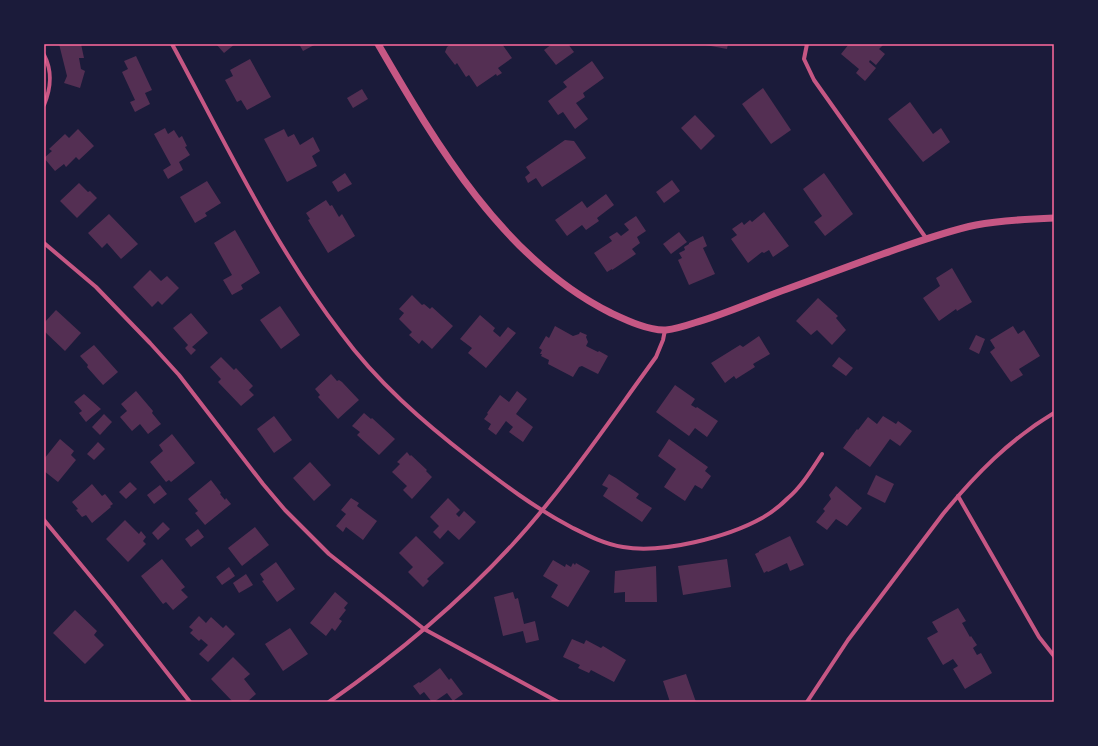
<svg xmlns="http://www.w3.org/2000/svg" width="1098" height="746" font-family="Quicksand,sans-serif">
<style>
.building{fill:#542f53}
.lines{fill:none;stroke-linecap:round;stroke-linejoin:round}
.minor{stroke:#c65784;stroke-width:4}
.tertiary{stroke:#c65784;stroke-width:7}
.neatline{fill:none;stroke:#ff6b9d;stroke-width:1.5}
</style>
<rect width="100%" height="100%" fill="#1b1b3a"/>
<g class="building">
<path d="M59 44H81L84 58H79L81 69 85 71 80 88 64 83 67 76Z"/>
<path d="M216 44H235L224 53Z"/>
<path d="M299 44H316L303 51Z"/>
<path d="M451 44H502L512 58 498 68 502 73 497 76 496 74 477 87 469 75 466 77 457 63 455 65 445 52 447 47Z"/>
<path d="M552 44H568L574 52 556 65 544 50Z"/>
<path d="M700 44H728L727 49Z"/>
<path d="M849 44H884L879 49 885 54 876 65 870 60 869 62 876 68 865 81 856 73 859 69 841 54Z"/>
<path d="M136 56 152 90 145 93 150 104 135 112 130 102 135 100 122 72 128 69 124 61Z"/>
<path d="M250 59 271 97 247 110 241 100 237 102 225 80 233 76 230 70Z"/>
<path d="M592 61 604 78 583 93 585 97 576 103 588 119 575 129 563 112 558 115 548 101 567 87 563 82Z"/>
<path d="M763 88 791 130 771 144 742 104Z"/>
<path d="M362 89 368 99 353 108 347 98Z"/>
<path d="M910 102 933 134 941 128 950 142 923 162 888 119Z"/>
<path d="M695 115 715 136 701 150 681 128Z"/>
<path d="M165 128 168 134 174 130 179 138 182 136 187 146 185 147 190 155 179 162 183 170 168 179 163 170 171 165 154 134Z"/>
<path d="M78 129 94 146 79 160 76 157 66 167 64 164 55 171 44 158 52 151 49 149 65 134 69 138Z"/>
<path d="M284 129 288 137 294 134 300 145 313 137 320 151 312 156 317 166 287 182 264 139Z"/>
<path d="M565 140 574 141 586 158 542 187 536 178 528 183 525 177 530 173 526 167Z"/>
<path d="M345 173 352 184 338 192 332 182Z"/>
<path d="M824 173 853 214 825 236 814 222 822 216 803 189Z"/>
<path d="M672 180 680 191 664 203 656 192Z"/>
<path d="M207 181 221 203 205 213 207 216 195 223 180 197Z"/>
<path d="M79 183 88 192 90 191 97 198 77 218 60 201Z"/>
<path d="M606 194 614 205 597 218 599 221 586 230 582 225 567 236 555 220 582 201 587 208Z"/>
<path d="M326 200 330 206 332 205 339 217 342 214 355 236 328 253 308 220 310 219 306 213Z"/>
<path d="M764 212 789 246 773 257 769 250 764 253 762 252 748 263 731 239 737 235 732 229 742 222 744 225 750 220 752 222Z"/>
<path d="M109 214 138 244 121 259 107 243 102 248 88 233Z"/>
<path d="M636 216 646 231 637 237 640 243 632 249 636 254 612 270V269L607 272 594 253 612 241 609 237 617 232 621 236 629 230 624 224Z"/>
<path d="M235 230 260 273 241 285 243 289 232 295 223 280 232 275 214 243Z"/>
<path d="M679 232 687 242 671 254 663 244Z"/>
<path d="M703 236 707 246 703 248 715 274 689 285 678 260 682 258 679 253 685 250 684 247 689 244V243Z"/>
<path d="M952 268 972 302 957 311 956 309 939 321 923 298 940 286 936 278Z"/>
<path d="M150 270 161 281 167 276 179 288 162 305 158 301 152 307 133 287Z"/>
<path d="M412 295 422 305 424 304 430 309 432 307 453 326 432 349 422 340 419 344 409 335 412 332 399 319 404 313 399 309Z"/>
<path d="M818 298 838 316 836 318 846 330 832 345 817 330 811 335 796 321Z"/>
<path d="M280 306 300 335 281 349 260 320Z"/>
<path d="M56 310 81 333 65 351 44 331V323Z"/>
<path d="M191 313 208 333 192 347 196 350 191 355 185 348 188 345 173 328Z"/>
<path d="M480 315 495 328 493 331 500 337 508 327 516 333 486 368 468 353 472 348 460 339Z"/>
<path d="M555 326 573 336 579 334 580 332 587 335 586 337 588 342 586 346 598 352 599 351 608 356 598 374 582 366 579 367 573 377 548 364 549 360 541 356 542 354H540L542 350 539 348 546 336 549 338Z"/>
<path d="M1013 326 1018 334 1024 330 1040 356 1019 369 1023 375 1011 382 990 352 995 348 990 340Z"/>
<path d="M976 335 985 339 979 354 969 349Z"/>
<path d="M759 336 770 354 753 364 755 367 736 379 734 376 725 383 711 363 740 345 743 347Z"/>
<path d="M94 345 118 372 103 385 87 367 88 365 80 356Z"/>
<path d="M221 357 234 370 236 368 253 386 249 390 254 395 241 406 218 382 221 379 210 367Z"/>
<path d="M839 357 853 368 846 376 832 366Z"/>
<path d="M331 374 337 381 339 380 342 382 359 400 338 419 318 397 320 395 315 389Z"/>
<path d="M675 385 695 399 691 405 696 408 697 407 718 421 707 437 695 428 689 436 656 412Z"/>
<path d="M136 391 153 411 152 413 161 424 148 434 140 424 132 431 120 417 127 411 121 404Z"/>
<path d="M517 391 527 399 516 414 533 427 523 442 509 432 513 427 506 421 496 435 488 429 491 424 484 419 488 414 487 413 500 395 509 402Z"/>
<path d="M84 394 101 409 86 422 79 413 82 411 74 402Z"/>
<path d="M364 413 371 419 372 418 395 439 379 455 357 435 360 432 352 426Z"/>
<path d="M104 414 112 422 100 435 92 427Z"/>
<path d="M274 416 292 440 274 453 257 429Z"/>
<path d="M883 416 896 424 898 421 912 431 900 446 890 439 870 467 843 448 857 429 858 430 868 417 877 424Z"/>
<path d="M172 434 195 463 171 482 169 480 166 482 150 462 163 451 159 445Z"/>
<path d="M60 439 74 451 71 455 76 460 58 482 44 471V459Z"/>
<path d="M669 439 708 467 705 471 711 476 702 489 695 485 685 501 664 487 676 469 658 456Z"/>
<path d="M98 442 105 449 94 460 87 454Z"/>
<path d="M407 452 410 456 411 455 427 470 426 471 432 477 412 499 403 490 407 486 392 472 400 464 397 462Z"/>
<path d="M310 462 331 485 314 501 293 478Z"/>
<path d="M609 474 616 478 639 494 636 498 652 508 642 522 603 496 608 488 602 485Z"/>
<path d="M876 475 894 484 885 503 867 494Z"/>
<path d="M211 480 221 493 220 494 225 500 226 498 231 504 205 525 195 513 198 511 188 499Z"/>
<path d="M130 482 137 489 126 499 119 492Z"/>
<path d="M92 484 102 496 105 494 113 504 110 506 111 507 92 523 86 515 82 517 76 510 78 509 72 502Z"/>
<path d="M160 485 167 494 154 504 147 495Z"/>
<path d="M836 486 862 508 847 526 836 519 827 530 816 522 825 511 823 509 831 499 829 495Z"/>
<path d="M351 498 359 503 357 506 377 521 363 540 346 527 343 532 336 526 346 514 341 510Z"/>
<path d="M448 498 460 510 456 514 459 517 464 511 476 522 459 540 448 530 440 539 433 532 439 526 430 517Z"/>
<path d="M125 520 139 534 141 531 146 537 143 541 146 544 128 562 106 539Z"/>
<path d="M163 522 170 529 158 540 152 533Z"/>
<path d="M255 527 269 545 242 566 228 548Z"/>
<path d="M198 529 204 537 191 547 185 539Z"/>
<path d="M416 536 444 563 427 579 429 581 423 587 408 572 413 567 399 553Z"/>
<path d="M790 536 804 565 790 571 787 563 768 572 767 571 764 573 755 554 759 552V551Z"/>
<path d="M162 559 185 587 181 590 188 597 173 610 166 602 163 604 141 576Z"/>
<path d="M727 559 731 587 683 595 678 566Z"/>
<path d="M553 560 565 567 566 564 571 567 573 563 575 565 576 563 590 571 568 607 551 597 558 585 543 576Z"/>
<path d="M276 562 295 589 277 602 262 581 264 580 260 574Z"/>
<path d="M656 566 657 602H625V592L614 593 615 571Z"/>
<path d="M229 567 235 576 222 585 216 577Z"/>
<path d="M246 574 253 585 239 593 233 583Z"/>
<path d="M335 592 348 603 344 608 346 610 339 619 342 621 335 631 332 628 326 636 310 623Z"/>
<path d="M513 592 515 599 518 598 524 624 535 621 539 640 526 643 523 631 503 636 494 597Z"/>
<path d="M958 608 966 621 962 623 970 637 971 636 977 645 973 648 977 655 981 653 992 673 965 689 953 669 958 666 953 659 943 665 927 638 938 632 932 622Z"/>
<path d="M75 610 97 631 94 635 104 645 85 664 53 633Z"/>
<path d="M199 616 206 623 211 617 223 628 226 625 235 634 208 662 199 654 208 645 201 639 199 641 190 633 193 630 189 627Z"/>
<path d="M290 628 308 654 283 671 265 644Z"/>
<path d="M572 639 584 644 586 640 601 648 603 646 626 660 614 682 591 670 589 673 578 668 580 665 563 657Z"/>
<path d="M233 657 250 674 244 679 256 694 247 702H233L211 679Z"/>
<path d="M440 668 449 680 451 678 463 694 453 701 447 693 434 702H432L424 692 420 695 413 686 419 682 420 683Z"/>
<path d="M686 674 696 702H670L663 681Z"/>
</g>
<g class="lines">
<g class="minor">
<path d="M172 44C225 142 273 244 341 333 377 382 423 422 471 459 503 484 535 508 571 527 587 535 604 544 623 547 662 554 728 537 762 518 771 513 780 506 788 498 802 486 812 469 822 454"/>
<path d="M807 44 804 59 814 80 926 238"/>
<path d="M44 55C53 72 51 88 44 105"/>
<path d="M44 243 96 287 150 343 179 375 263 484 285 510 329 554 424 629 558 702"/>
<path d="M958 496 1039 637 1054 656"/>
<path d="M44 520 111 601 190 702"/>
<path d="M329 702C395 656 458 604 513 544 566 486 610 420 656 357L663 340 665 330"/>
<path d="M807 702 848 640 943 514C975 475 1010 439 1054 413"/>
</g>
<path class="tertiary" d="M378 44C436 144 504 260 611 313 626 320 649 331 666 330 675 329 685 326 694 323 726 314 756 300 787 289 817 278 847 267 877 256 909 245 942 232 976 225 1002 220 1028 219 1054 218"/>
</g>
<rect width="1098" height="746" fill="none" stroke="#1b1b3a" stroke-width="90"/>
<rect x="45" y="45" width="1008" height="656" class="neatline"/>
</svg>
